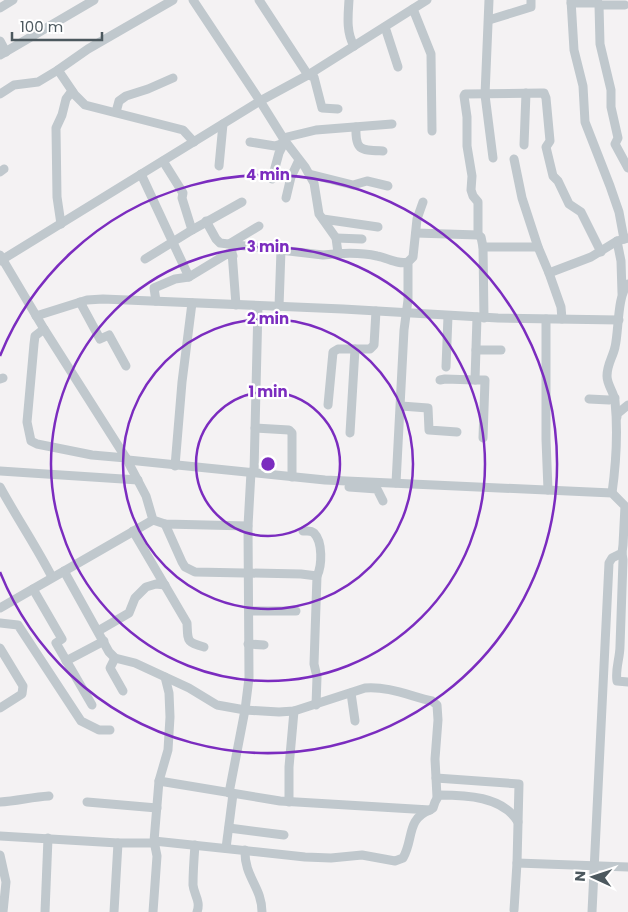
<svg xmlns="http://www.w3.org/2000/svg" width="628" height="912" font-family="Poppins,sans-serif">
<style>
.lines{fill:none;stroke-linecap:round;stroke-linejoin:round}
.minor{stroke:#c0c8cd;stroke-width:9}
.ring{fill:none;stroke:#7b2cbf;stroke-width:2.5}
.centre{fill:#7b2cbf;stroke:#fff;stroke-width:2.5}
.ring-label{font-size:15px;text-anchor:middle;font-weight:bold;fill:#7b2cbf;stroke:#fff;stroke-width:4.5;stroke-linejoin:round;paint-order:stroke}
</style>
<rect width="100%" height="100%" fill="#f4f2f3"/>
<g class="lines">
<g class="minor">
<path d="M173 0 88 49 58 70 75 95 85 105 183 130 194 142"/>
<path d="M193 0 260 101 285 141 305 167 314 183 319 214 336 238 338 253"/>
<path d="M259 0 308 75 314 77 322 108 338 109"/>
<path d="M349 0C348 16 346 32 354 46"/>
<path d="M489 0 485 95 493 158"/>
<path d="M571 0 574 50 583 86 585 122 610 186 619 212 624 239"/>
<path d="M597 0 599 5 600 44 611 90V107L618 138 615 144 628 168"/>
<path d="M571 3H598"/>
<path d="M599 5H625"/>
<path d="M0 8 13 0"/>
<path d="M413 9 431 54 432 131"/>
<path d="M489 20 531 7V0"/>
<path d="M385 27 398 67"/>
<path d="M0 41 6 52"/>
<path d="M0 55 94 0"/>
<path d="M0 94 14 85 38 82 58 70"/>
<path d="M116 112 119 101 126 96 148 89 173 78"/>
<path d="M356 127C355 151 361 150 383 151"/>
<path d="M250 142 275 146 281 144 287 137 316 130 392 124"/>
<path d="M524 145 526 93"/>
<path d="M514 159 522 198 538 247 549 273 561 307 562 319"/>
<path d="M163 161 183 193 182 198 192 230"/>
<path d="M219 166 223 124"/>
<path d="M0 172 4 169"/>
<path d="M141 174 189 277"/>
<path d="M309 174 353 185 367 181 388 186"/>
<path d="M272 179 279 153 285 141"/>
<path d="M286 198 291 177 299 160"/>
<path d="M323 219 378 227"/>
<path d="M206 221 216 239 220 243 323 255C340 253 360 252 377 256 388 258 398 265 408 262"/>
<path d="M61 224 57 197 56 128 62 115 66 99 72 91"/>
<path d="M416 233 478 235 481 237 483 247 484 318"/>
<path d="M478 235V202L473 196 471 190 472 176 467 146V117L464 96 465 94 541 93H544L546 98 550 141 546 147 553 176 558 181 569 204 581 212 601 252"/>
<path d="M336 238 362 239"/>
<path d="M617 241 621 261 622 293"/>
<path d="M229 244 259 226"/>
<path d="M483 247H538"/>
<path d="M232 252 236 305"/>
<path d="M0 255 44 329 126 458 146 496 153 520 165 524 248 526"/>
<path d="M145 259 192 230 242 202"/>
<path d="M0 261 260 101 308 75 427 0"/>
<path d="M549 273 591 257 617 241 628 238"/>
<path d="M156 301 154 288 175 279 189 277 227 254 233 256"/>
<path d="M80 302 100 339 109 335 126 366"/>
<path d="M279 307 281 250"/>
<path d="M36 316 87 300 103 299 343 309 498 318 619 320"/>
<path d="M477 317 475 380H485L483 438"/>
<path d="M546 319V439L548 490"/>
<path d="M44 329 35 336 34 344 27 422 31 441 37 444 92 455 126 458"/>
<path d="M476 350H501"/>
<path d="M446 367 448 316"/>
<path d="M0 379 3 378"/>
<path d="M440 380 445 379 475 380"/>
<path d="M589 399 609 400 615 398"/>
<path d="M328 405 333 352 338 349H370L374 345 376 311"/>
<path d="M401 406 428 408 429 430 457 432"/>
<path d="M617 417V414L628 405"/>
<path d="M255 428 289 430 292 433V477"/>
<path d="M350 433 355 349"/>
<path d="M128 460 325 480 612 493 625 506 623 545 622 553 612 558 609 563 592 912"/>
<path d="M175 466 182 382 192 303"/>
<path d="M0 471 138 480"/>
<path d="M254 472 258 306"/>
<path d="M396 483 404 330 408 300V262L413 257 417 219 423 202"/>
<path d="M0 487C17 518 36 546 52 577"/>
<path d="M349 487 377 489 383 501"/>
<path d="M612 493C616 464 618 431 615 401 614 392 607 385 607 376 607 364 613 357 615 347 619 331 617 295 628 284"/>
<path d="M165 524 182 562 185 567 195 572 301 574 317 576 314 664 317 677 316 705"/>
<path d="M133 531 187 623C188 641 186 642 204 647"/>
<path d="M303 531C307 531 311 530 314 533 323 542 322 566 317 576"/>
<path d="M622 553 623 560C622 588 621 617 620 646 620 658 615 669 617 681L628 682"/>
<path d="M64 571 109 652 115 658 135 663 189 688 217 705 245 710 279 712 294 711 365 688C388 686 410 696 432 701L437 705 438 720 435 759 437 797"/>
<path d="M33 589 62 639 56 643 92 705"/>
<path d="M0 608 153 520"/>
<path d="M250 611H296"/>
<path d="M0 623 18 625 81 721 99 730H110"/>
<path d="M98 631 129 613 135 598 146 587 156 584 165 585"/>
<path d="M248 644 264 645"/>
<path d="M0 648 23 686 22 694 0 708"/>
<path d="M115 658 110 668 123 691"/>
<path d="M66 661 104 641"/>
<path d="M351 693 355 721"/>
<path d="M436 778 519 784 517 863 514 910"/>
<path d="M159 781 280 801 430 810 433 808 435 802 439 795C465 795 503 796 518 822"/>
<path d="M229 793 245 710 249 678 248 526 251 472"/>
<path d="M0 802C17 801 32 797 49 796"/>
<path d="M87 802 157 808"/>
<path d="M289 802V767L294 711"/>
<path d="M229 828 284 835"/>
<path d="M0 836 118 843H151L154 841 159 781 168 750 170 717 169 693 165 677"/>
<path d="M195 845C194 858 193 872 193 885 194 895 201 901 197 912"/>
<path d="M226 848 233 794"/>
<path d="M245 850C244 877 262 887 262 912"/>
<path d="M0 855 6 882 3 912"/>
<path d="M517 863 628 867"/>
<path d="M45 912 48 838"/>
<path d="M114 912 118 843"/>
<path d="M153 912 157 856 154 841 305 857 331 858 362 855 395 861 403 858C414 839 406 819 430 810"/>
</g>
</g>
<g class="ring">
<circle cx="268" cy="464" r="72"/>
<circle cx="268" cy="464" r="145"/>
<circle cx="268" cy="464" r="217"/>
<path d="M0 356A289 289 0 1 1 0 572"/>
</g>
<circle cx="268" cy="464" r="8" class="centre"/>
<g class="ring-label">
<text x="268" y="180">4 min</text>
<text x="268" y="252">3 min</text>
<text x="268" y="324">2 min</text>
<text x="268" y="397">1 min</text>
</g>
<g transform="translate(593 877) rotate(273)" stroke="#ffffff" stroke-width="4" paint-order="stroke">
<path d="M0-4L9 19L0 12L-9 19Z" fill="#4c585e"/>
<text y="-8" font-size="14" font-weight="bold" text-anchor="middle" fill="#4c585e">N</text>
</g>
<path d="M12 32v8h90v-8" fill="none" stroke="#4c585e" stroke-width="2.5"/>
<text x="20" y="32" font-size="15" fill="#4c585e" stroke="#ffffff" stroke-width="4" paint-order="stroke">100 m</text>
</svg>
